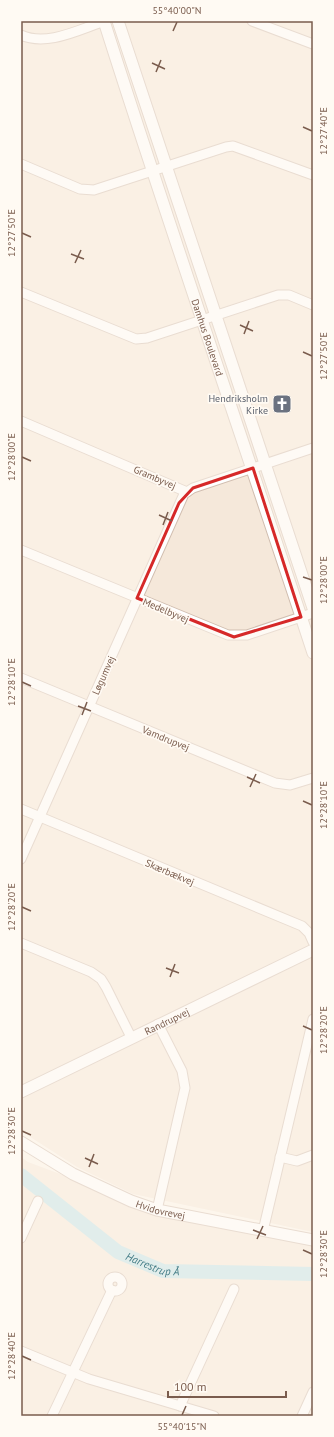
<svg xmlns="http://www.w3.org/2000/svg" width="334" height="1437" font-family="'PT Sans',sans-serif">
<style>
.residential{fill:#f5e8da}
.lines{fill:none;stroke-linecap:round;stroke-linejoin:round}
.river{stroke:#bfe3e8;stroke-width:14}
.minor-casing{stroke:#d1beb0;stroke-width:11}
.tertiary-casing{stroke:#d1beb0;stroke-width:13}
.minor{stroke:#fff;stroke-width:9}
.tertiary{stroke:#fff;stroke-width:11}
.marked{fill:none;stroke:#d62828;stroke-width:3;stroke-linejoin:round}
.ticks{fill:none;stroke:#7a5c4d;stroke-width:1.5}
.labels{text-anchor:middle;stroke-width:3.5;stroke-linejoin:round;paint-order:stroke}
.street-label{font-size:10px;fill:#7a5c4d;stroke:#fffaf3}
.worship-label{font-size:10px;fill:#5b616d;stroke:#fffaf3;text-anchor:end}
.water-label{font-size:11px;font-style:italic;fill:#437c86;stroke:#fffaf3}
.neatline{fill:none;stroke:#7a5c4d;stroke-width:1.5}
.ticks-label{font-size:10px;text-anchor:middle;fill:#7a5c4d}
</style>
<rect width="100%" height="100%" fill="#fdf6ec"/>
<g class="residential">
<path d="M21 21H313V1232L133 1194 77 1167 21 1131Z"/>
<path d="M21 1157 28 1162 154 1209 313 1235V1416L21 1415Z"/>
</g>
<g class="lines">
<path class="river" id="s1" d="M21 1175 118 1252 163 1271 313 1274"/>
<defs>
<g id="minor">
<path d="M252 21 313 44"/>
<path d="M21 35C47 47 80 29 105 21"/>
<path d="M21 164 80 189 94 190 226 147 233 146 313 175"/>
<path d="M21 292 136 339 147 338 278 295H289L313 305"/>
<path d="M21 421 187 492"/>
<path d="M21 550 228 635H247L313 613"/>
<path d="M21 678 275 783 290 785 313 778"/>
<path d="M21 809 302 926 309 933 313 942"/>
<path d="M21 859 184 494 193 488 313 448"/>
<path d="M21 943 91 972 101 979 106 987 131 1037"/>
<path d="M280 1157 297 1161 313 1155"/>
<path d="M157 1210 185 1088 182 1071 158 1024"/>
<path d="M263 1231 313 1019"/>
<path d="M21 1238 38 1201"/>
<circle cx="115" cy="1284" r="7"/>
<path d="M21 1351 89 1379 214 1416"/>
<path d="M180 1406 234 1289"/>
<path d="M52 1416 112 1290"/>
<path d="M302 1416 313 1392"/>
</g>
<g id="tertiary">
<path id="s2" d="M104 21C171 233 244 442 313 653"/>
<path d="M118 21 313 608"/>
<path id="s3" d="M21 1092 313 950"/>
<path id="s4" d="M21 1142 73 1174 131 1201 157 1210 313 1240"/>
</g>
</defs>
<use href="#minor" class="minor-casing"/>
<use href="#tertiary" class="tertiary-casing"/>
<use href="#minor" class="minor"/>
<use href="#tertiary" class="tertiary"/>
</g>
<path d="M0 0H334V1437H0ZM253 468 301 617 234 637 137 598 179 503 193 488Z" fill="#fdf6ec" fill-opacity=".55" fill-rule="evenodd"/>
<path class="marked" d="M253 468 301 617 234 637 137 598 179 503 193 488Z"/>
<path class="ticks" d="M173 31 177 22M152 63 165 69M156 72 161 60M303 127 312 131M22 233 31 237M71 254 84 259M75 263 81 250M240 325 253 331M244 334 249 321M303 352 312 356M22 457 31 461M159 515 172 521M163 525 168 512M303 577 312 580M22 682 31 686M78 706 91 711M82 715 87 702M247 777 260 783M250 787 256 774M303 801 312 805M22 907 31 911M166 968 179 973M170 977 175 964M303 1026 312 1030M22 1131 31 1135M85 1158 98 1164M89 1167 94 1154M253 1230 266 1235M257 1239 263 1226M303 1250 312 1254M22 1356 31 1360M182 1415 186 1406"/>
<defs>
<symbol id="church-square" viewBox="-11 -11 22 22"><rect x="-9" y="-9" width="18" height="18" rx="4" fill="#6b7280" stroke="#fffaf3"/><path d="M-1.2-6h2.4v3.5h3.3v2.4h-3.3V6h-2.4V-.1h-3.3v-2.4h3.3Z" fill="#fff"/></symbol>
</defs>
<g fill-rule="evenodd">
<use href="#church-square" x="271" y="393" width="22" height="22"/>
</g>
<g class="labels">
<g class="street-label">
<text dy="4" stroke="none"><textPath href="#s2" startOffset="333">Damhus Boulevard</textPath></text>
<text transform="translate(155 477) rotate(23)" y="4">Grambyvej</text>
<text transform="translate(166 610) rotate(23)" y="4">Medelbyvej</text>
<text transform="translate(103 675) rotate(-66)" y="4">Løgumvej</text>
<text transform="translate(166 738) rotate(22)" y="4">Vamdrupvej</text>
<text transform="translate(170 872) rotate(23)" y="4">Skærbækvej</text>
<text dy="4" stroke="none"><textPath href="#s3" startOffset="162">Randrupvej</textPath></text>
<text dy="4" stroke="none"><textPath href="#s4" startOffset="156">Hvidovrevej</textPath></text>
</g>
<g class="worship-label">
<text x="268" y="402">Hendriksholm<tspan x="268" dy="12">Kirke</tspan></text>
</g>
<g class="water-label">
<text dy="4" stroke="none"><textPath href="#s1" startOffset="161">Harrestrup Å</textPath></text>
</g>
</g>
<rect width="334" height="1437" fill="none" stroke="#fffaf3" stroke-width="44"/>
<path d="M168 1391v6h118v-6" fill="none" stroke="#7a5c4d" stroke-width="2"/>
<text x="174" y="1391" font-size="12" fill="#7a5c4d" stroke="#fffaf3" stroke-width="3" paint-order="stroke">100 m</text>
<rect x="22" y="22" width="290" height="1393" class="neatline"/>
<g class="ticks-label">
<text x="177" y="14">55°40'00"N</text>
<text transform="translate(323 131) rotate(-90)" y="4">12°27'40"E</text>
<text transform="translate(11 233) rotate(-90)" y="4">12°27'50"E</text>
<text transform="translate(323 356) rotate(-90)" y="4">12°27'50"E</text>
<text transform="translate(11 457) rotate(-90)" y="4">12°28'00"E</text>
<text transform="translate(323 580) rotate(-90)" y="4">12°28'00"E</text>
<text transform="translate(11 682) rotate(-90)" y="4">12°28'10"E</text>
<text transform="translate(323 805) rotate(-90)" y="4">12°28'10"E</text>
<text transform="translate(11 907) rotate(-90)" y="4">12°28'20"E</text>
<text transform="translate(323 1030) rotate(-90)" y="4">12°28'20"E</text>
<text transform="translate(11 1131) rotate(-90)" y="4">12°28'30"E</text>
<text transform="translate(323 1254) rotate(-90)" y="4">12°28'30"E</text>
<text transform="translate(11 1356) rotate(-90)" y="4">12°28'40"E</text>
<text x="182" y="1430">55°40'15"N</text>
</g>
</svg>
